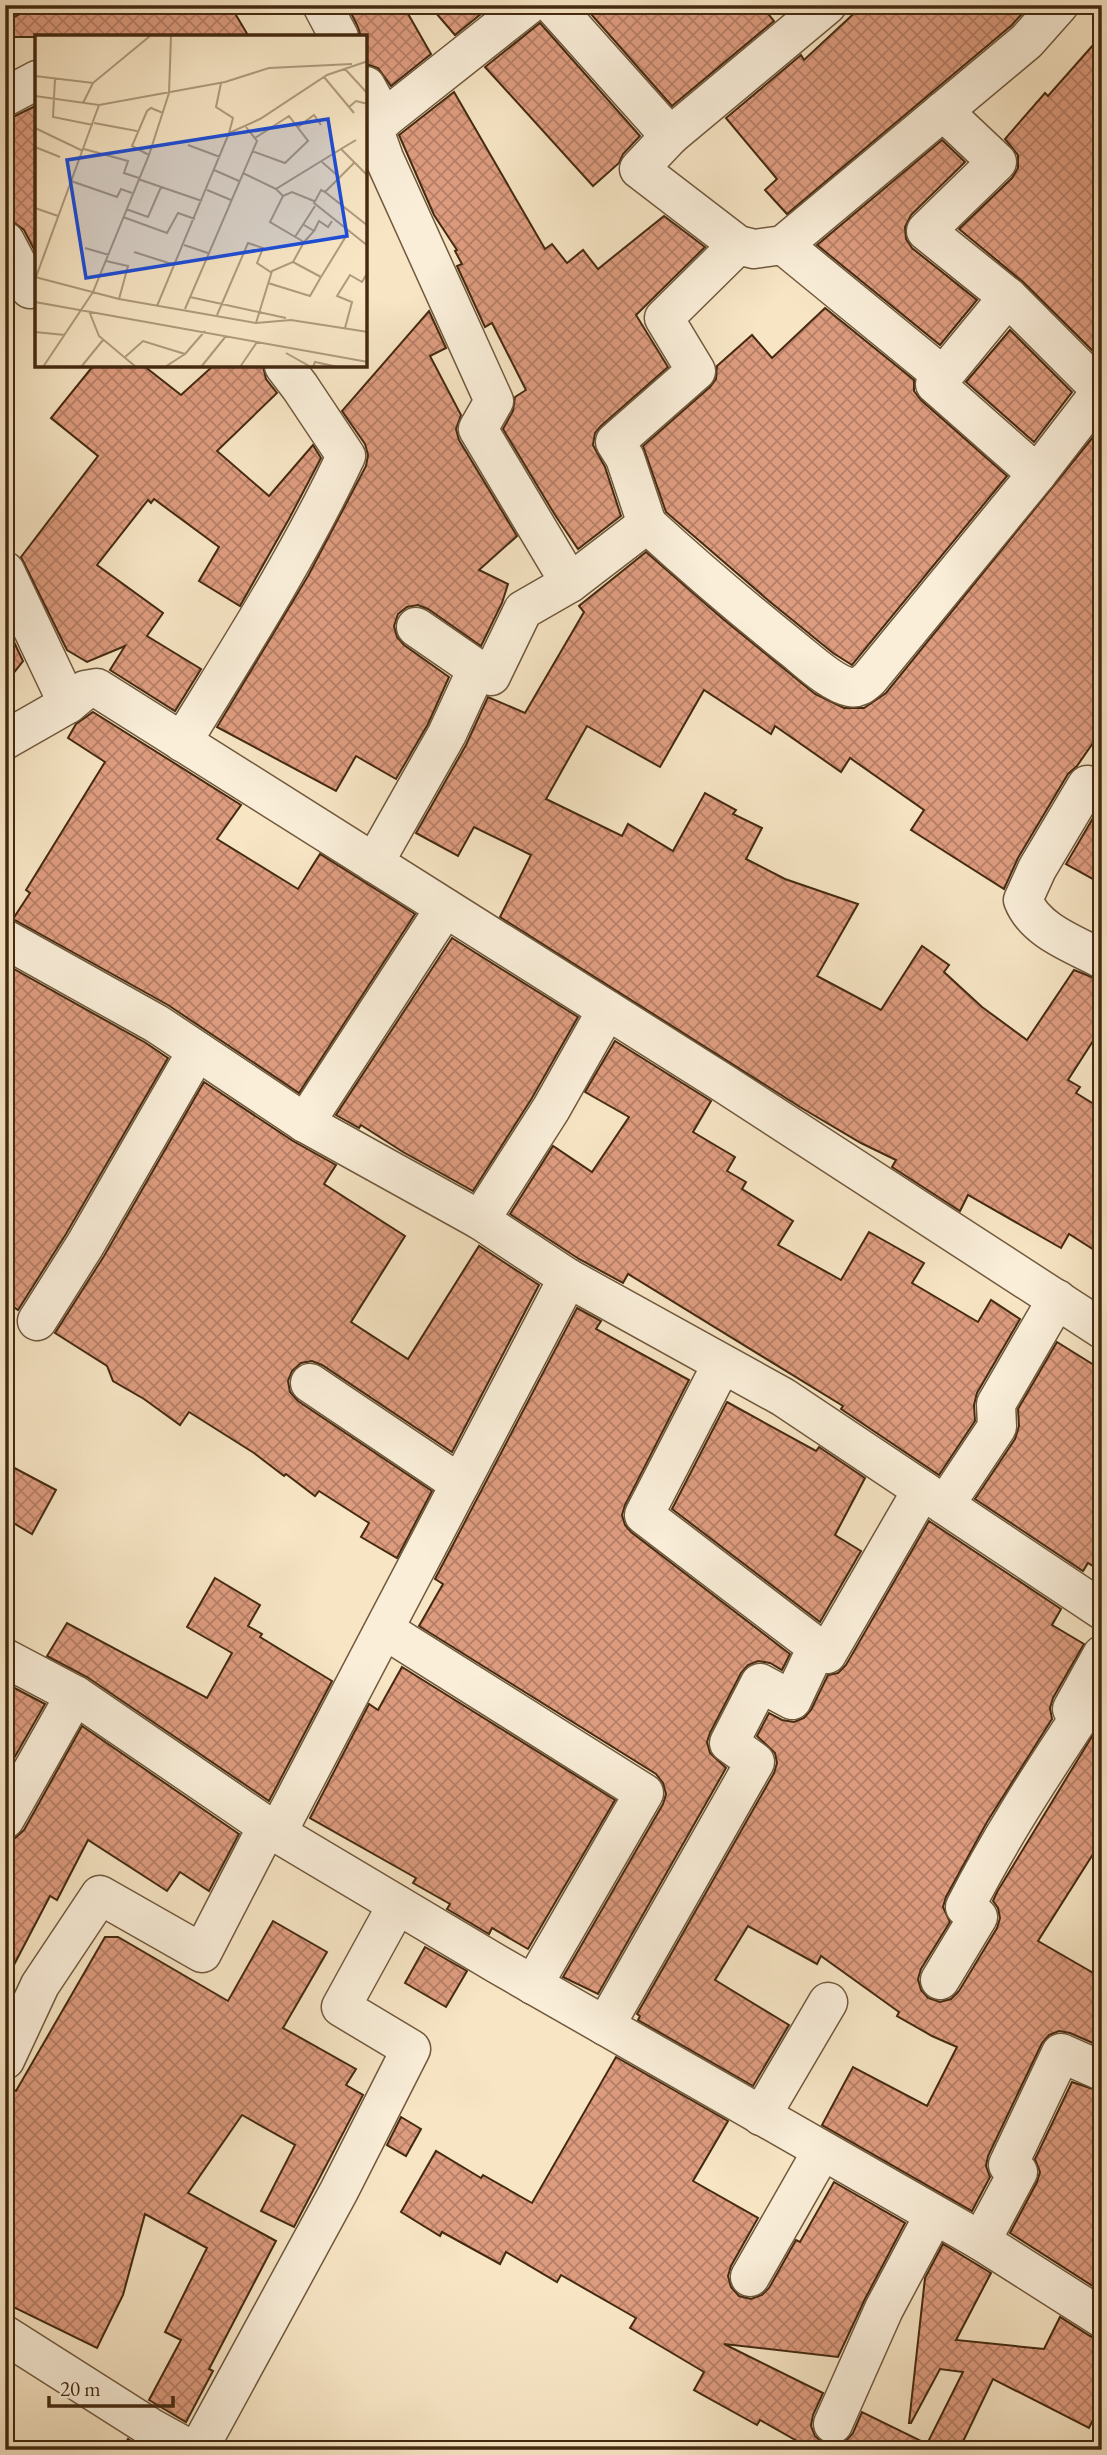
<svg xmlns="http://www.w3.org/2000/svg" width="1107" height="2455" font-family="'EB Garamond',serif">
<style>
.building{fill:url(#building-cross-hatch);stroke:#442a10;stroke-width:2}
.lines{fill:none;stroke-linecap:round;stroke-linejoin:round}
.minor-casing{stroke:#71593d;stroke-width:41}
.minor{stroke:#faeed9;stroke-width:38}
.inset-road{fill:none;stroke:#af9a7c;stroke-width:2}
.view{fill:#1d4ed8;fill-opacity:0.15;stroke:#1d4ed8;stroke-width:3.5}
.inset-edge{fill:none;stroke:#442a10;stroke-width:3.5}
</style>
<defs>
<pattern id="building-cross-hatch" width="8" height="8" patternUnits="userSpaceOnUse" patternTransform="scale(1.75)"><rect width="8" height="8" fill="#de9c7f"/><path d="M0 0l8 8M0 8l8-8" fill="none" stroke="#b67f67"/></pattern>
</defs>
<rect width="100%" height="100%" fill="#f7e5c4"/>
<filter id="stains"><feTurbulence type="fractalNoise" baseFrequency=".00286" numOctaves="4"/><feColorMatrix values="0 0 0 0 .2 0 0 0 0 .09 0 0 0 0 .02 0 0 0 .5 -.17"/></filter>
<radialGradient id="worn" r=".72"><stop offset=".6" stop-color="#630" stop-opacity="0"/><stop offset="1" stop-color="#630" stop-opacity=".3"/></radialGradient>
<g class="building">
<path d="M36 5H230L249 37H5V22Z"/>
<path d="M347 5H403L431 54 391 86 378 68 366 64V37H361L358 27Z"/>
<path d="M429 5H492L455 35Z"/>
<path d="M583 5H761L774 21 672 106Z"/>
<path d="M863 5H1030L1012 25 787 214 765 190 777 179 726 118 801 55 804 60Z"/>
<path d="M540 23 640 136 623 154 619 163 593 186 485 67Z"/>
<path d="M1102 35V358L1101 359 1023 282 959 229 1012 178 1018 168V155L1005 139 1045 93 1048 96Z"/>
<path d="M454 92 545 249 552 244 567 263 583 250 598 269 664 216 705 247 636 315 668 367 601 426 595 433 593 445 605 467 621 516 578 549 555 515 503 429 513 411 515 397 526 390 492 323 485 327 457 266 462 264 455 251 457 250 434 215 399 135Z"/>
<path d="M37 105V255L24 230 12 221 5 210V119L15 116Z"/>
<path d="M942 140 965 162 911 215 905 227 906 239 912 248 977 300 940 345 817 245Z"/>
<path d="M825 308 914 380V391L921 400 1007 476 852 665 833 653 769 601 666 512 643 446 710 387 716 379 717 366 752 335 772 358Z"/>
<path d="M429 311 446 348 430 356 461 415 456 429 459 440 517 536 479 570 508 584 502 603 481 646 428 609 418 605 407 607 398 614 394 626 397 637 404 645 449 677 428 724 396 779 356 756 336 791 217 727 308 576 366 466 368 455 365 444 342 411Z"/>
<path d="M1010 330 1072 392 1034 442 966 382Z"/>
<path d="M93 366H144L181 395 213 366H263L266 379 277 393 217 451 269 496 313 445 321 458 289 519 240 606 199 581 219 547 154 499 151 503 148 500 97 565 163 613 147 636 201 669 175 711 110 670 125 646 87 662 67 650 21 557 98 456 51 418Z"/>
<path d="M1093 437 1102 444V730L1077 766 1068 774 1018 858 1004 889 911 830 924 810 850 758 841 772 775 726 771 734 704 690 660 767 587 726 546 799 622 836 628 824 673 851 705 793 736 810 733 814 762 828 746 859 785 879 858 904 817 976 881 1010 922 946 949 965 944 972 982 1007 1027 1040 1074 970 1102 981V1027L1068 1080 1080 1087 1076 1093 1102 1109V1255L1069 1234 1061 1248 968 1195 960 1211 892 1167 896 1160 861 1143 800 1107 500 917 531 855 474 827 458 856 416 833 466 745 488 697 525 713 584 612 579 606 646 552 723 619 815 694 844 708H864L886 693Z"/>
<path d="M5 623 23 661 5 684Z"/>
<path d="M93 712 241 805 217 839 298 889 320 854 415 914 299 1093 168 1005 13 919 30 893 26 890 105 762 68 738 76 724Z"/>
<path d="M1096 813 1102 815V884L1066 864Z"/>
<path d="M452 938 578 1017 532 1098 473 1191 403 1152 361 1125 359 1128 336 1115Z"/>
<path d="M5 964 146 1043 168 1058 66 1234 18 1310 5 1301Z"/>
<path d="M615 1041 711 1101 693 1132 735 1157 727 1171 746 1182 742 1189 793 1221 778 1245 841 1280 869 1232 924 1263 912 1283 978 1322 991 1300 1020 1319 977 1393 974 1405 975 1421 939 1475 841 1409 843 1406 628 1274 623 1283 579 1259 510 1214 553 1146 592 1172 629 1117 585 1092Z"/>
<path d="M204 1082 293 1141 336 1165 324 1184 405 1236 351 1322 408 1359 479 1246 539 1285 452 1452 322 1365 312 1361 301 1363 292 1371 288 1381 290 1392 298 1401 432 1491 397 1558 361 1537 369 1523 319 1491 315 1496 286 1474 284 1476 254 1453 189 1412 180 1425 144 1399 113 1381 107 1366 55 1333 104 1256Z"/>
<path d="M577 1308 601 1321 596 1329 689 1380 625 1505 622 1515 625 1525 631 1532 790 1654 782 1670 770 1663 758 1661 748 1665 741 1673 710 1733 707 1742 710 1753 726 1768 598 1994 563 1977 663 1804 666 1794 663 1783 656 1774 419 1626 443 1584 435 1579Z"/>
<path d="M1057 1342 1102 1370V1572L1088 1563 1083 1571 975 1499 1015 1439 1019 1426 1018 1409Z"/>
<path d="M727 1402 816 1451 819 1447 865 1478 835 1535 861 1551 820 1622 672 1509Z"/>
<path d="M5 1463 56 1490 32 1534 5 1518Z"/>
<path d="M929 1521 1061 1609 1052 1625 1084 1644 1053 1698 1050 1708 1052 1719 987 1822 946 1897 943 1907 950 1922 921 1969 918 1979 921 1990 928 1998 940 2002 951 1999 959 1991 997 1928 1000 1918 998 1908 993 1901 997 1892 1102 1720V1840L1038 1941 1102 1978V2047L1070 2033 1059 2031 1049 2035 1042 2043 988 2156 986 2166 990 2177 972 2211 822 2125 853 2067 927 2106 957 2047 932 2036 897 2016 899 2012 821 1956 817 1964 748 1926 715 1980 789 2025 753 2086 638 2020 640 2016 637 2014 774 1773 777 1763 775 1753 757 1736 769 1713 782 1720 794 1722 804 1718 811 1710 828 1675 838 1673 846 1665Z"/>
<path d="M215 1578 260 1605 248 1626 262 1634 260 1637 332 1681 269 1801 87 1677 47 1656 67 1623 207 1698 232 1653 187 1627Z"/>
<path d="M402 1667 615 1800 528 1949 492 1928 489 1934 447 1909 450 1904 413 1883 416 1878 310 1818 369 1704 378 1710Z"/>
<path d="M5 1683 45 1704 5 1774Z"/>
<path d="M82 1726 239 1834 209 1891 180 1872 167 1891 88 1840 57 1900 50 1896 5 1982V1841L15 1838 24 1830Z"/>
<path d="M273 1921 327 1952 283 2028 356 2069 346 2085 363 2095 294 2227 261 2211 295 2145 242 2115 188 2193 276 2241 209 2369 213 2371 186 2422 149 2400 181 2340 165 2332 207 2248 145 2214 123 2295 97 2348 5 2303V2085L16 2091 105 1937H118L228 2001Z"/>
<path d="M425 1947 467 1971 446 2007 405 1983Z"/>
<path d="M616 2057 728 2121 693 2181 758 2218 731 2266 728 2276 731 2287 739 2296 751 2299 762 2295 769 2288 796 2240 800 2242 834 2182 905 2223 865 2299 838 2357 724 2344 823 2393 813 2415 811 2426 815 2436 824 2444 836 2446 846 2441 853 2433 862 2412 927 2444 963 2372 940 2369 911 2423H909L925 2278 943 2244 991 2273 956 2340 1044 2349 1060 2317 1090 2336 1102 2340V2402L1089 2428 993 2379 959 2450H813L760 2420 757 2425 694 2390 704 2372 630 2328 636 2318 561 2275 557 2282 506 2252 500 2264 442 2232 440 2236 401 2212 436 2151 481 2178 483 2175 532 2203Z"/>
<path d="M1072 2082 1102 2092V2292L1010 2233 1037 2182 1040 2172 1035 2159Z"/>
<path d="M401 2117 421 2129 406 2156 387 2145Z"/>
<path d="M128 2439 141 2448 145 2450H122Z"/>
</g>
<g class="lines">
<defs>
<g id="minor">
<path d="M322 5 339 37"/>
<path d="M553 5 670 136 639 169 738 245 754 249 783 245 1027 41 1059 5"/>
<path d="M366 86 384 119 374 130 384 158 494 401 478 429 570 583 647 524C694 567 742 608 792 648 806 659 832 684 850 687 858 689 863 684 869 679L1037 474 1095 399 1102 403"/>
<path d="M5 97 37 80"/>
<path d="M943 111 997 162 926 231 1008 297"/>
<path d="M384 119 528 5"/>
<path d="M670 136 827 5"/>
<path d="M5 241 30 289"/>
<path d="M783 245 943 376 935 384 1037 474"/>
<path d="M943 376 1008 297 1102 391"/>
<path d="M647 524 625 458 615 442 696 371 664 318 738 245"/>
<path d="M5 571 68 704"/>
<path d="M416 627 477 669 491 676 523 610 570 583"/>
<path d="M5 740 68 704 85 690 97 688 723 1083 1102 1329"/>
<path d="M182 742C240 648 299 556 346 456L300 387 284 366"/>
<path d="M1102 793 1087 785 1037 869 1023 900C1035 931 1074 944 1102 959"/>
<path d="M374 863 447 734 477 669"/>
<path d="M5 939 157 1024 305 1123 480 1220 568 1278 783 1397 1102 1610"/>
<path d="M305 1123 445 908"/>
<path d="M480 1220 551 1109 607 1010"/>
<path d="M37 1321 85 1245 197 1051"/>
<path d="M310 1383 460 1484"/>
<path d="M945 1505 997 1427 996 1404 1057 1299"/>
<path d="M385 1630 644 1793 533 1985"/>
<path d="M817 1647 827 1654 922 1490"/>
<path d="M5 1658 75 1695 277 1833 497 1964 981 2241 1102 2318"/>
<path d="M5 1819 75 1695"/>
<path d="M277 1833 568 1278"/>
<path d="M940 1980 978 1917 965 1907C999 1840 1040 1777 1081 1715L1072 1709 1102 1655"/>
<path d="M605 2026 755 1762 729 1743 760 1683 792 1700 817 1647 644 1515 722 1364"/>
<path d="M5 2060 40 1985 100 1895 202 1953 267 1827"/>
<path d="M761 2116 828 2002"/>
<path d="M981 2241 1018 2172 1008 2165 1061 2053 1102 2071"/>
<path d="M750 2277 822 2151"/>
<path d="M5 2335 153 2429 191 2450"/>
<path d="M833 2424 884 2309 934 2215"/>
<path d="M198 2450 339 2191 411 2049 341 2007 397 1905"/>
</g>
</defs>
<use href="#minor" class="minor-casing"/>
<use href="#minor" class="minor"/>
</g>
<g transform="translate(35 35)">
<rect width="332" height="332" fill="#f7e5c4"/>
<path class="inset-road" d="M310 34 333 59M0 41 58 48 115 1M289 42 319 78M20 44 18 82 58 90M186 48 181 72 198 83 194 98M0 61 64 70 190 47 234 33 317 29M48 68 58 48M314 72 321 66 333 69M59 88 102 96M263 92 279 80 286 90M0 93 48 116M321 105 306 114 333 141M153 110 185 122M0 112 25 122M49 114 93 126 89 138 104 143M217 116 250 128 273 106 254 81 220 103M114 120 97 111 112 76 116 73 128 78M287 127 303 141M319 128 290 157 286 155 279 168 333 211M179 135 204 146M208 138 241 154M103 144 167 166M36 146 82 162 86 154 97 158M172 155 196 165M290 157 333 191M248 161 257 157 279 166M0 173 23 181M91 174 113 182 126 152M88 182 132 198 143 178 160 184M269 190 279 196 269 207M279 196 284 186 293 192 297 186M260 202 280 171M149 210 173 218M50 213 74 220M99 217 140 230M71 226 93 231 84 264M0 242 84 264 221 288 256 285 333 297M1 242 64 70M286 242 313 198M233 248 275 261 286 242 258 227M155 262 251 283M0 267 333 327M122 271 194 98 225 84 292 40 333 26M150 274 222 106 211 92M54 276 64 301 101 332M182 280 213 208 228 213 222 228 237 238M221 288 237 236 258 227 269 207 235 187 248 161 241 154 306 114M310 293 317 267 302 261 315 240 327 247 333 237M0 297 30 300M251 318 276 332M89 323 108 306 150 319 170 296M8 332 58 257 114 120 134 58 136 1M46 332 68 305M130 332 150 319M166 332 191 301M205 332 222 307M278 332 280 327 303 332"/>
<path class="view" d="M293 84 312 201 51 243 32 125Z"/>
<rect width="332" height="332" class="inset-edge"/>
</g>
<rect width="1107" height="2455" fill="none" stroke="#f7e5c4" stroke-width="28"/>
<rect x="7" y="7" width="1093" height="2441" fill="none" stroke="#442a10" stroke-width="3.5"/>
<rect x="14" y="14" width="1079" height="2427" fill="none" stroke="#442a10" stroke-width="2"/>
<path d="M49 2396v10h124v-10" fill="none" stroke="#442a10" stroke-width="3.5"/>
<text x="60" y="2396" font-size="21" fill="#442a10" stroke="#faeed9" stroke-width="5" paint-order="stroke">20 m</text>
<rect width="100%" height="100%" filter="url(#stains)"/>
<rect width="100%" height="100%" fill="url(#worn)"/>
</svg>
